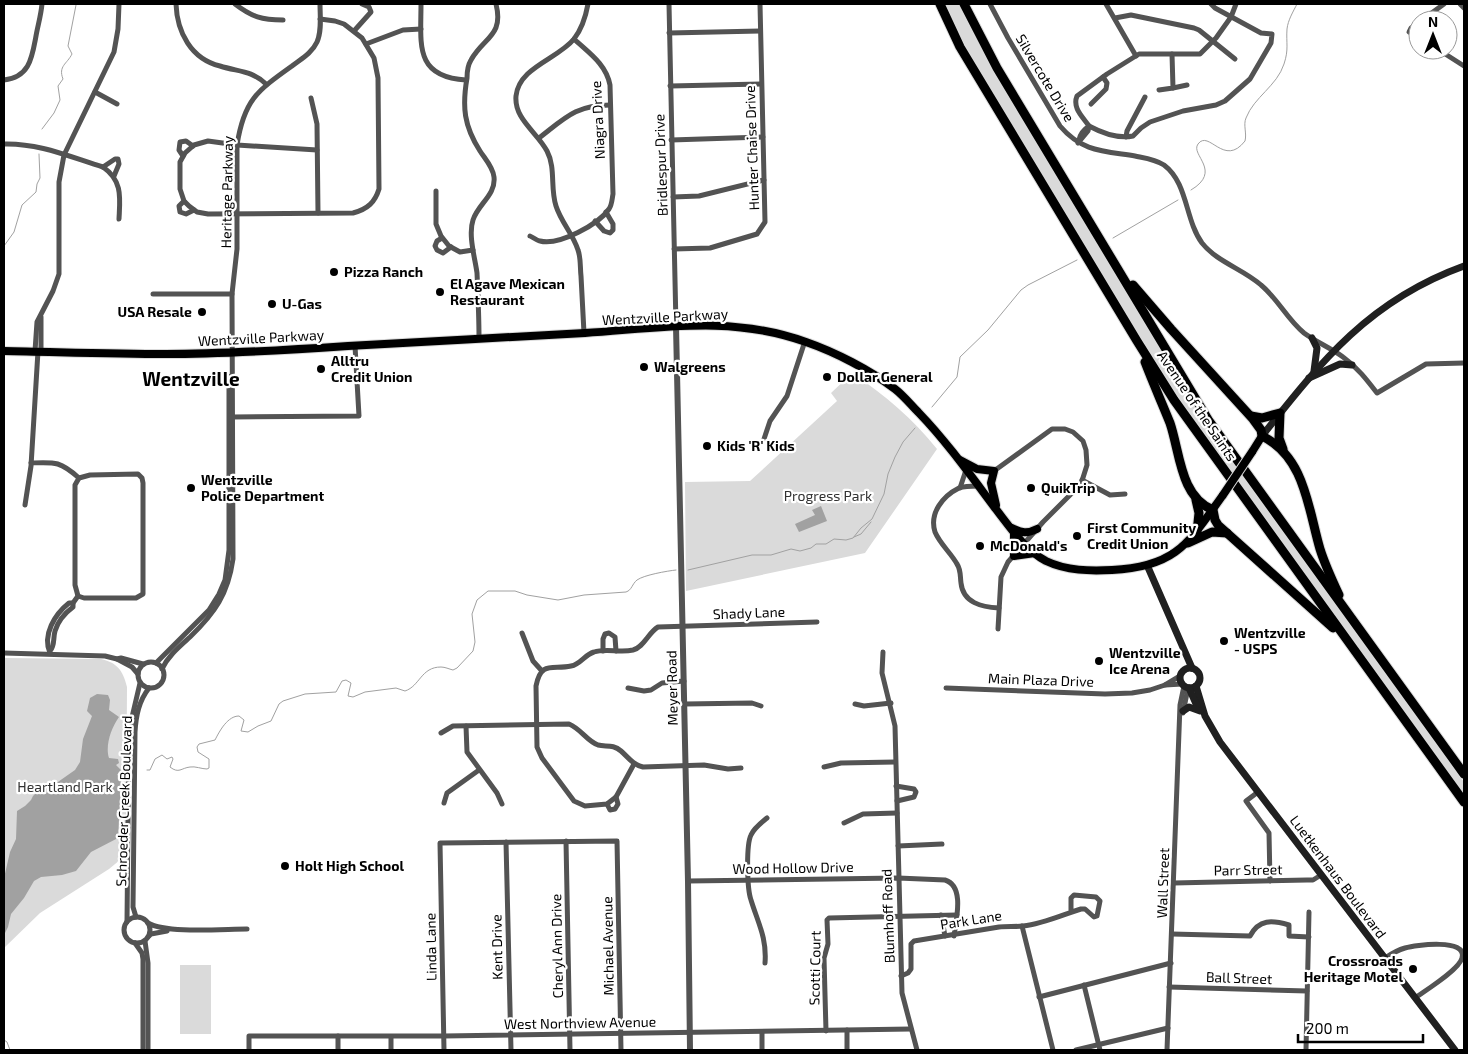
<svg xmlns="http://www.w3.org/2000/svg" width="1468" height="1054" font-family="'Exo 2',sans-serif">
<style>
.green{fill:#dadada}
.water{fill:#a1a1a1}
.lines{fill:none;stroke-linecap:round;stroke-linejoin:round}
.stream{stroke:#a1a1a1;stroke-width:1}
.primary-casing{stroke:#dbdbdb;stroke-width:10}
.motorway-casing{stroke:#dbdbdb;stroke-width:11}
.minor{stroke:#535353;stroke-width:5}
.tertiary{stroke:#535353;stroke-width:6}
.secondary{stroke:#202020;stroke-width:7}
.primary{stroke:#000;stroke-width:8}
.motorway{stroke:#000;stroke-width:9}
.primary-bridge-casing{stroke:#dbdbdb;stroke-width:10;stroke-linecap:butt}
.primary-bridge{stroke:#000;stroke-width:8}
.poi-dot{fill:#000;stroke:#fff;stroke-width:2}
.labels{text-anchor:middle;stroke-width:4.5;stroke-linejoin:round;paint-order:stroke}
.street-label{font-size:14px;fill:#000;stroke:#fff}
.poi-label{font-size:14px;font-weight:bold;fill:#000;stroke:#fff;text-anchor:start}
.park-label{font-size:14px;fill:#313131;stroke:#fff}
.district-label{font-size:19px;font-weight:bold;fill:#000;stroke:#fff}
</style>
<rect width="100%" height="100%" fill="#fff"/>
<g class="green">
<path d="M945 4H961L1255 491 1254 492 1464 782V798L1170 386 976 65 952 22Z"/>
<path d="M852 373C885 395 913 419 937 449L865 553 686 591 685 482 750 481 837 401 831 393Z"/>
<path d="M4 658 101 659C118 663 123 671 127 687L126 855 109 869 40 913 4 948Z"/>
<rect x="180" y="965" width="31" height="69"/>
</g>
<g class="water">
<path d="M821 506 827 521 799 532 795 524 815 515 812 510Z"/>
<path d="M97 694 108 695 110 700 109 710 119 717C111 728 105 746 109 758L118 759 119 763 116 765 121 770 117 775 120 776 121 780 118 838 91 852 76 871 62 875 41 877 34 881 24 898 11 914 8 927 4 935V878L10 852 16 839 17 811 25 806 31 800 33 796 37 792 55 784 75 770 80 762 83 739 92 716 87 711 90 698Z"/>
</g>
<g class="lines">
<g class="stream">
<path d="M42 129 54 113 60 100 58 86 63 79C58 66 67 64 72 54L68 46 76 5 77 4"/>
<path d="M1191 190C1223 171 1190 155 1198 144 1209 129 1224 168 1245 141 1247 133 1243 125 1246 118 1254 97 1277 86 1284 64 1289 49 1286 43 1287 29 1288 20 1293 12 1297 4"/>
<path d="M1113 238 1178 200"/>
<path d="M4 246 14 232 22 205 36 192 37 184 40 178 39 154"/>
<path d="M932 407 957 377 960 357 988 330 1021 290 1028 285 1077 260"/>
<path d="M854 537 861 534 871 522"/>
<path d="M688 570 752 555H771L791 549 800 551 811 548 816 544H826L834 539 846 540 853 538 861 528 872 519 884 494 888 474 895 457 903 442 915 428"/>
<path d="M147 770H150L155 759 162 755 167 759 172 757 173 759 170 767C179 774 181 768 190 767 195 766 202 769 207 769L209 768V759L198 752 197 747 199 744 215 740C220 730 228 716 239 716L244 720 241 731 248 732 258 726 271 721 279 704 283 701 305 694 336 692 342 681 346 680 351 683 348 696 353 697 365 692 396 688 405 691C420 686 421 667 441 667 445 667 449 669 453 670L457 668 473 651 475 642 472 614 477 600 488 591H515L527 595 558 600 584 595 626 592C632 590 632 584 637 580 644 575 667 571 676 570"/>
<path d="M4 1040 7 1042 10 1050"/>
</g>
<defs>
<g id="primary">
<path d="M4 351C58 352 112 354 166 354 227 354 288 350 348 346 427 341 506 338 585 333 662 328 731 315 806 342 835 352 870 370 895 389 904 396 911 405 919 413 947 442 971 476 995 508 1010 527 1024 549 1046 561 1067 571 1090 571 1112 570 1177 567 1189 542 1223 495"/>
<path d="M1252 452 1262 436"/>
<path d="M960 460 977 469 994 471 991 483 996 505"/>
<path d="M1012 528C1022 533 1027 534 1037 529"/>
<path d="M1014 532V556L1035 553"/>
</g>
<g id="motorway">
<path d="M940 4 960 47 1137 341 1174 400 1464 802"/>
<path d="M964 4 997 68 1209 421 1464 774"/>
<path d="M1133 285 1171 329 1253 419 1261 430 1262 436C1305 457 1308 508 1320 549 1325 565 1332 580 1339 595"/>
<path d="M1145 362C1153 383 1162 403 1170 423 1180 452 1180 497 1213 510L1215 520 1218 525 1333 628"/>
<path d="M1251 416 1262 418 1280 413 1279 438 1283 449"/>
<path d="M1196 500 1199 513 1197 532"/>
<path d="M1188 543 1212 532 1227 533"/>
</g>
</defs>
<use href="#primary" class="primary-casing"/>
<use href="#motorway" class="motorway-casing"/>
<g class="minor">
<path d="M176 4C177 32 191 59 220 66 239 72 251 70 266 84"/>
<path d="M235 4C252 17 262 20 283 20"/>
<path d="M421 4C421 44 414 77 466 80"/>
<path d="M669 4 676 326"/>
<path d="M990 4 1008 38 1060 126C1082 152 1104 151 1135 156 1145 158 1155 159 1164 165 1188 183 1185 220 1202 243 1217 262 1243 269 1261 285 1278 299 1287 319 1304 333 1316 342 1331 348 1343 357 1357 367 1367 380 1377 393L1426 364 1464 363"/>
<path d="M1106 4 1136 56"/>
<path d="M1460 4 1464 8"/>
<path d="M1115 18 1131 15 1194 28 1199 30 1235 59"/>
<path d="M1422 20 1444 4"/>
<path d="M1418 23 1411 28 1409 32 1418 38"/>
<path d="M354 31 371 12 369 7 362 4"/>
<path d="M669 33 760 31"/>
<path d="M366 44 403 30 421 29"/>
<path d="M1439 50 1464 66"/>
<path d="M4 80C30 77 32 57 36 36 38 25 41 15 42 4"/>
<path d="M670 86 761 84"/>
<path d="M1173 88 1187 85"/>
<path d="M1159 90 1173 88 1172 54"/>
<path d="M95 92 117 104"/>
<path d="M311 98 317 124 318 213"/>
<path d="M1091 104 1106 89 1107 83 1103 77"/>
<path d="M1126 137 1127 131 1145 97"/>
<path d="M539 138C565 118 576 105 610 105"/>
<path d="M671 140 763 137"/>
<path d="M1079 140C1080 134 1083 130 1089 126 1083 117 1072 108 1077 96L1107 74 1139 54H1200L1216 38 1231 17 1236 4"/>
<path d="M1078 143 1088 131 1089 126C1102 133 1118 139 1133 136L1141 128 1150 122 1183 111 1216 105 1225 101 1250 79 1271 43 1272 34 1261 33 1215 8 1211 4"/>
<path d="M4 144C39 143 70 157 103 167 123 181 120 198 119 219"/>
<path d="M317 150 237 145 208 141 194 145 185 153 180 162V189L184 201 189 206 197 212 208 214 353 213C368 209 375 202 379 189L378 78 374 58 362 38 344 24 335 21 320 19"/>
<path d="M183 156 179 150 180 142 186 141 193 146"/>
<path d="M103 167 115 159H118L119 164 114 176"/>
<path d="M436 191V224L441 236 449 246 460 252 473 250"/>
<path d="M673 197 699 196 764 180"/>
<path d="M184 201 179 206 180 212 186 214 194 210"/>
<path d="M595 221 604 231 610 233 613 230V224L606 212"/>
<path d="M530 236C533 237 537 241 540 241 559 246 599 224 609 209 612 205 612 199 613 194L610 85C606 64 589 53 574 39"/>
<path d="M442 238 437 241 435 246 437 250 443 253 451 247"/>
<path d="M674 249 710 248 757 234 765 222 760 4"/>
<path d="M153 294H232"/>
<path d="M41 317V351"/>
<path d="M584 333C583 314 582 295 581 276 580 268 581 258 578 250 573 234 561 222 556 206 550 188 556 168 547 151 537 132 514 119 516 96 519 67 558 59 574 39 581 30 586 15 588 4"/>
<path d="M479 338C479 316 478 295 477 273 475 258 468 235 473 220 478 204 496 195 494 177 493 167 485 159 480 151 464 126 462 107 467 78 467 72 468 65 471 60 484 37 504 36 496 4"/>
<path d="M35 351 37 322 53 291 59 274V182L64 155 114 52 118 29 119 4"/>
<path d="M232 417 359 416 355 346"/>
<path d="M764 439 770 421 787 396 805 341"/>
<path d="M31 463C55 462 60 461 79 478"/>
<path d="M994 471 1052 429H1065L1073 432 1083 441 1086 450 1087 465 1081 484 1043 522 1008 562 1001 577 998 629"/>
<path d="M138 474 142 478 143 483V594L136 598H84L78 596 75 585V485L79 478 90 475Z"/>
<path d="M1082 480 1110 495 1125 494"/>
<path d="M978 486C972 486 965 486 959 488 943 496 929 513 935 532 940 544 951 553 957 564 961 570 960 576 961 583 963 603 982 607 999 608"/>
<path d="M960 488 966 470"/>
<path d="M25 505 31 466 38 351"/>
<path d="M522 633 533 661 542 671"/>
<path d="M50 651C55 646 53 638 55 631 58 621 65 613 73 607V603L78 596"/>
<path d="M603 651V639L605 634 609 633 615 637 616 651"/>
<path d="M883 652 882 673 895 726 902 993 917 1050"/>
<path d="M4 653 105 656 117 659 121 658 143 664"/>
<path d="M50 653C42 635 55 614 69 603H73"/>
<path d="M117 659 132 667 138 674"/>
<circle cx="151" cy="675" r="13"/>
<path d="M156 663 209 610 219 594 225 580 229 550V382L231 376"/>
<path d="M162 669C168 656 179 647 190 637 215 613 228 594 233 559L232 294 237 249V145C244 100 257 91 292 66 301 59 312 53 317 42 322 31 320 16 320 4"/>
<path d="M1165 685 1182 684"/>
<path d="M628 688 644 691 651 690 662 683 684 681"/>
<path d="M946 688 1105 694 1132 693 1150 690 1165 685 1180 676"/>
<path d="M685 704 752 703 761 706"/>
<path d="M855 704 864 706 891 703"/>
<path d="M1183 713 1188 688"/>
<path d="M466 726 467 752 497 793 502 804"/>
<path d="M441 733 453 726 569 724C581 729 587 741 598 745 606 747 613 744 621 751 629 758 632 764 643 767L704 765 728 769 741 768"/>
<path d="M634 764 616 797 607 804 585 806 574 801 542 758 537 747 536 686C541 660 553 670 571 666 581 664 584 655 594 652 606 648 620 653 633 650 644 647 648 633 658 627L817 622"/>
<path d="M824 767 841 763 895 762"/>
<path d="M896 786 914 789 916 792 914 797 897 801"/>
<path d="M1258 792 1246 801 1269 833 1270 881"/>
<path d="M444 803 447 793 479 770"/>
<path d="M607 804 610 810 615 809 618 804 616 797"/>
<path d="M844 823 863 814 897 813"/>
<path d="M566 841 570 1050"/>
<path d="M506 842 511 1050"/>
<path d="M898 846 942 844"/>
<path d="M688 881 898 878 945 880C965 886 956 920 954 936"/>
<path d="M1174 883 1307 880H1313L1321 875"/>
<path d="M941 915 945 936"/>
<path d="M136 917 133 907 135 732C136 715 139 701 149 688"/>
<circle cx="137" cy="930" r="13"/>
<path d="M127 922 129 730 140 683"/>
<path d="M148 923C167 934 223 929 247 929"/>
<path d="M1022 926 1053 1050"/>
<path d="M1172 934 1250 936C1259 919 1272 920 1289 925V936L1309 937"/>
<path d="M149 936 151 934 167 931"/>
<path d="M145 941 148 963V1050"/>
<path d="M135 943 142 953 143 959V1050"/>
<path d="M1385 958C1391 954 1398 950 1405 948 1415 945 1468 938 1462 958 1459 970 1426 990 1415 998"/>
<path d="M765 963C767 938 758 923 751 900 747 889 746 845 751 835 754 828 761 823 767 818"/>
<path d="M901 976 908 973 911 969V944L914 941 999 927C1007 926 1015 927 1023 926 1043 924 1062 915 1081 909H1085L1094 917 1097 916 1100 901 1096 897 1074 895 1071 898V912"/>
<path d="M1084 985 1100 1050"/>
<path d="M1169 987 1307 991"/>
<path d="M1039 997 1171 963"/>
<path d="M826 1031 824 958 828 944 827 920 829 918 957 915"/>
<path d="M762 1032V1050"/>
<path d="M338 1036V1050"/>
<path d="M249 1050V1036H444L911 1029"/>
<path d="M391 1050V1037"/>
<path d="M444 1050 440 843 617 841 621 1050"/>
<path d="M847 1050V1030"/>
<path d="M1076 1050 1168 1028"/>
<path d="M1167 1050 1180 705 1184 686"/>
<path d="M1306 1050 1309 912"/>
</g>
<path class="tertiary" d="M676 326 688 881 690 1050"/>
<g class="secondary">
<path d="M1312 338 1317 348 1314 371"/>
<path d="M1309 378 1340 364 1352 365"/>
<path d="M1262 436C1322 360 1370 300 1464 266"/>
<path d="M1147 565 1192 668"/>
<circle cx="1190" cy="678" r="10"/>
<path d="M1196 686 1205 716 1220 742 1455 1050"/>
<path d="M1189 688 1197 706"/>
<path d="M1183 711 1189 707 1200 711"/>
</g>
<use href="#primary" class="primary"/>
<use href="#motorway" class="motorway"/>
<defs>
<path id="primary-bridge" d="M1223 495 1252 452"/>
</defs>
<use href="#primary-bridge" class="primary-bridge-casing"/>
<use href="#primary-bridge" class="primary-bridge"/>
</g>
<g class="poi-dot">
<circle cx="334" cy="272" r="5"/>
<circle cx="440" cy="292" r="5"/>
<circle cx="272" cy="304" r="5"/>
<circle cx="202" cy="312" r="5"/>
<circle cx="644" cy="367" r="5"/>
<circle cx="321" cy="369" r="5"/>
<circle cx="827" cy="377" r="5"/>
<circle cx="707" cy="446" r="5"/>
<circle cx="191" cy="488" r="5"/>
<circle cx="1031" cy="488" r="5"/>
<circle cx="1077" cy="536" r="5"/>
<circle cx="980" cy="546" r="5"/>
<circle cx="1224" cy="641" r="5"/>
<circle cx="1099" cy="661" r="5"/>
<circle cx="285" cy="866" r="5"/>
<circle cx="1413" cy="969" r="5"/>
</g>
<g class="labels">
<g class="street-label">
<text transform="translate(1045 78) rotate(59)" y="5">Silvercote Drive</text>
<text transform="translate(598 120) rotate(-93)" y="5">Niagra Drive</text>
<text transform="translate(752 148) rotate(-92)" y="5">Hunter Chaise Drive</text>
<text transform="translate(661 165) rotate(-92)" y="5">Bridlespur Drive</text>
<text transform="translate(227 192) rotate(-89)" y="5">Heritage Parkway</text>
<text transform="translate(665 317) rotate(-3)" y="5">Wentzville Parkway</text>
<text transform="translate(261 338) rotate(-3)" y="5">Wentzville Parkway</text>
<text transform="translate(1197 406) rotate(56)" y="5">Avenue of the Saints</text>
<text transform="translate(749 613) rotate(-2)" y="5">Shady Lane</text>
<text transform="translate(1041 680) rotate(2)" y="5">Main Plaza Drive</text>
<text transform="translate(672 688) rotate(-91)" y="5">Meyer Road</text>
<text transform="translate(124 801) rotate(-88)" y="5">Schroeder Creek Boulevard</text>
<text transform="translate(793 868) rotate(-1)" y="5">Wood Hollow Drive</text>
<text transform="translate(1248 870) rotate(-1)" y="5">Parr Street</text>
<text transform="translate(1338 877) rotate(53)" y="5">Luetkenhaus Boulevard</text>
<text transform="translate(1163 883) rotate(-88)" y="5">Wall Street</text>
<text transform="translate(888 916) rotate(-92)" y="5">Blumhoff Road</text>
<text transform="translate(971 920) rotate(-9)" y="5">Park Lane</text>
<text transform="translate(557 946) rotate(-91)" y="5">Cheryl Ann Drive</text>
<text transform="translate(608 946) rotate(-91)" y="5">Michael Avenue</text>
<text transform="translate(431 947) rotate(-91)" y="5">Linda Lane</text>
<text transform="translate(497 947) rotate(-91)" y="5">Kent Drive</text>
<text transform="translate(815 968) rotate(-89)" y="5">Scotti Court</text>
<text transform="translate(1239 978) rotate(2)" y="5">Ball Street</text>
<text transform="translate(580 1023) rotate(-1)" y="5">West Northview Avenue</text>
</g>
<g class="poi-label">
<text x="344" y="277">Pizza Ranch</text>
<text x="450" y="289">El Agave Mexican<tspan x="450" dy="16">Restaurant</tspan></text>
<text x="282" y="309">U-Gas</text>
<text x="192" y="317" text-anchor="end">USA Resale</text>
<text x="331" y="366">Alltru<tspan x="331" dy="16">Credit Union</tspan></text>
<text x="654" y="372">Walgreens</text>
<text x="837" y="382">Dollar General</text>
<text x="717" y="451">Kids 'R' Kids</text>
<text x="201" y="485">Wentzville<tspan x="201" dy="16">Police Department</tspan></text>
<text x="1041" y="493">QuikTrip</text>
<text x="1087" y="533">First Community<tspan x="1087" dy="16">Credit Union</tspan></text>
<text x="990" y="551">McDonald's</text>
<text x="1234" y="638">Wentzville<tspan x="1234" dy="16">- USPS</tspan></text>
<text x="1109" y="658">Wentzville<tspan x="1109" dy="16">Ice Arena</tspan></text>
<text x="295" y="871">Holt High School</text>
<text x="1403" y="966" text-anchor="end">Crossroads<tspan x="1403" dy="16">Heritage Motel</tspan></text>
</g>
<g class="park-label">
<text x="828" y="501">Progress Park</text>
<text x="65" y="792">Heartland Park</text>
</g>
<g class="district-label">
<text x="191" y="386">Wentzville</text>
</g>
</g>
<rect width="1468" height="1054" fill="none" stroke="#000000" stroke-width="10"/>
<g transform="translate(1433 35)"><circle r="24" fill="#ffffff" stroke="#999999"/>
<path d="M0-4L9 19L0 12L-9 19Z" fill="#000000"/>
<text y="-8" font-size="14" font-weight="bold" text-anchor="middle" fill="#000000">N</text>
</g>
<path d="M1298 1034v8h125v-8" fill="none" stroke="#000000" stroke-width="2.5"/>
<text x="1306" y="1034" font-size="15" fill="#000000" stroke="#ffffff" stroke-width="4" paint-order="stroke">200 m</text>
</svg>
